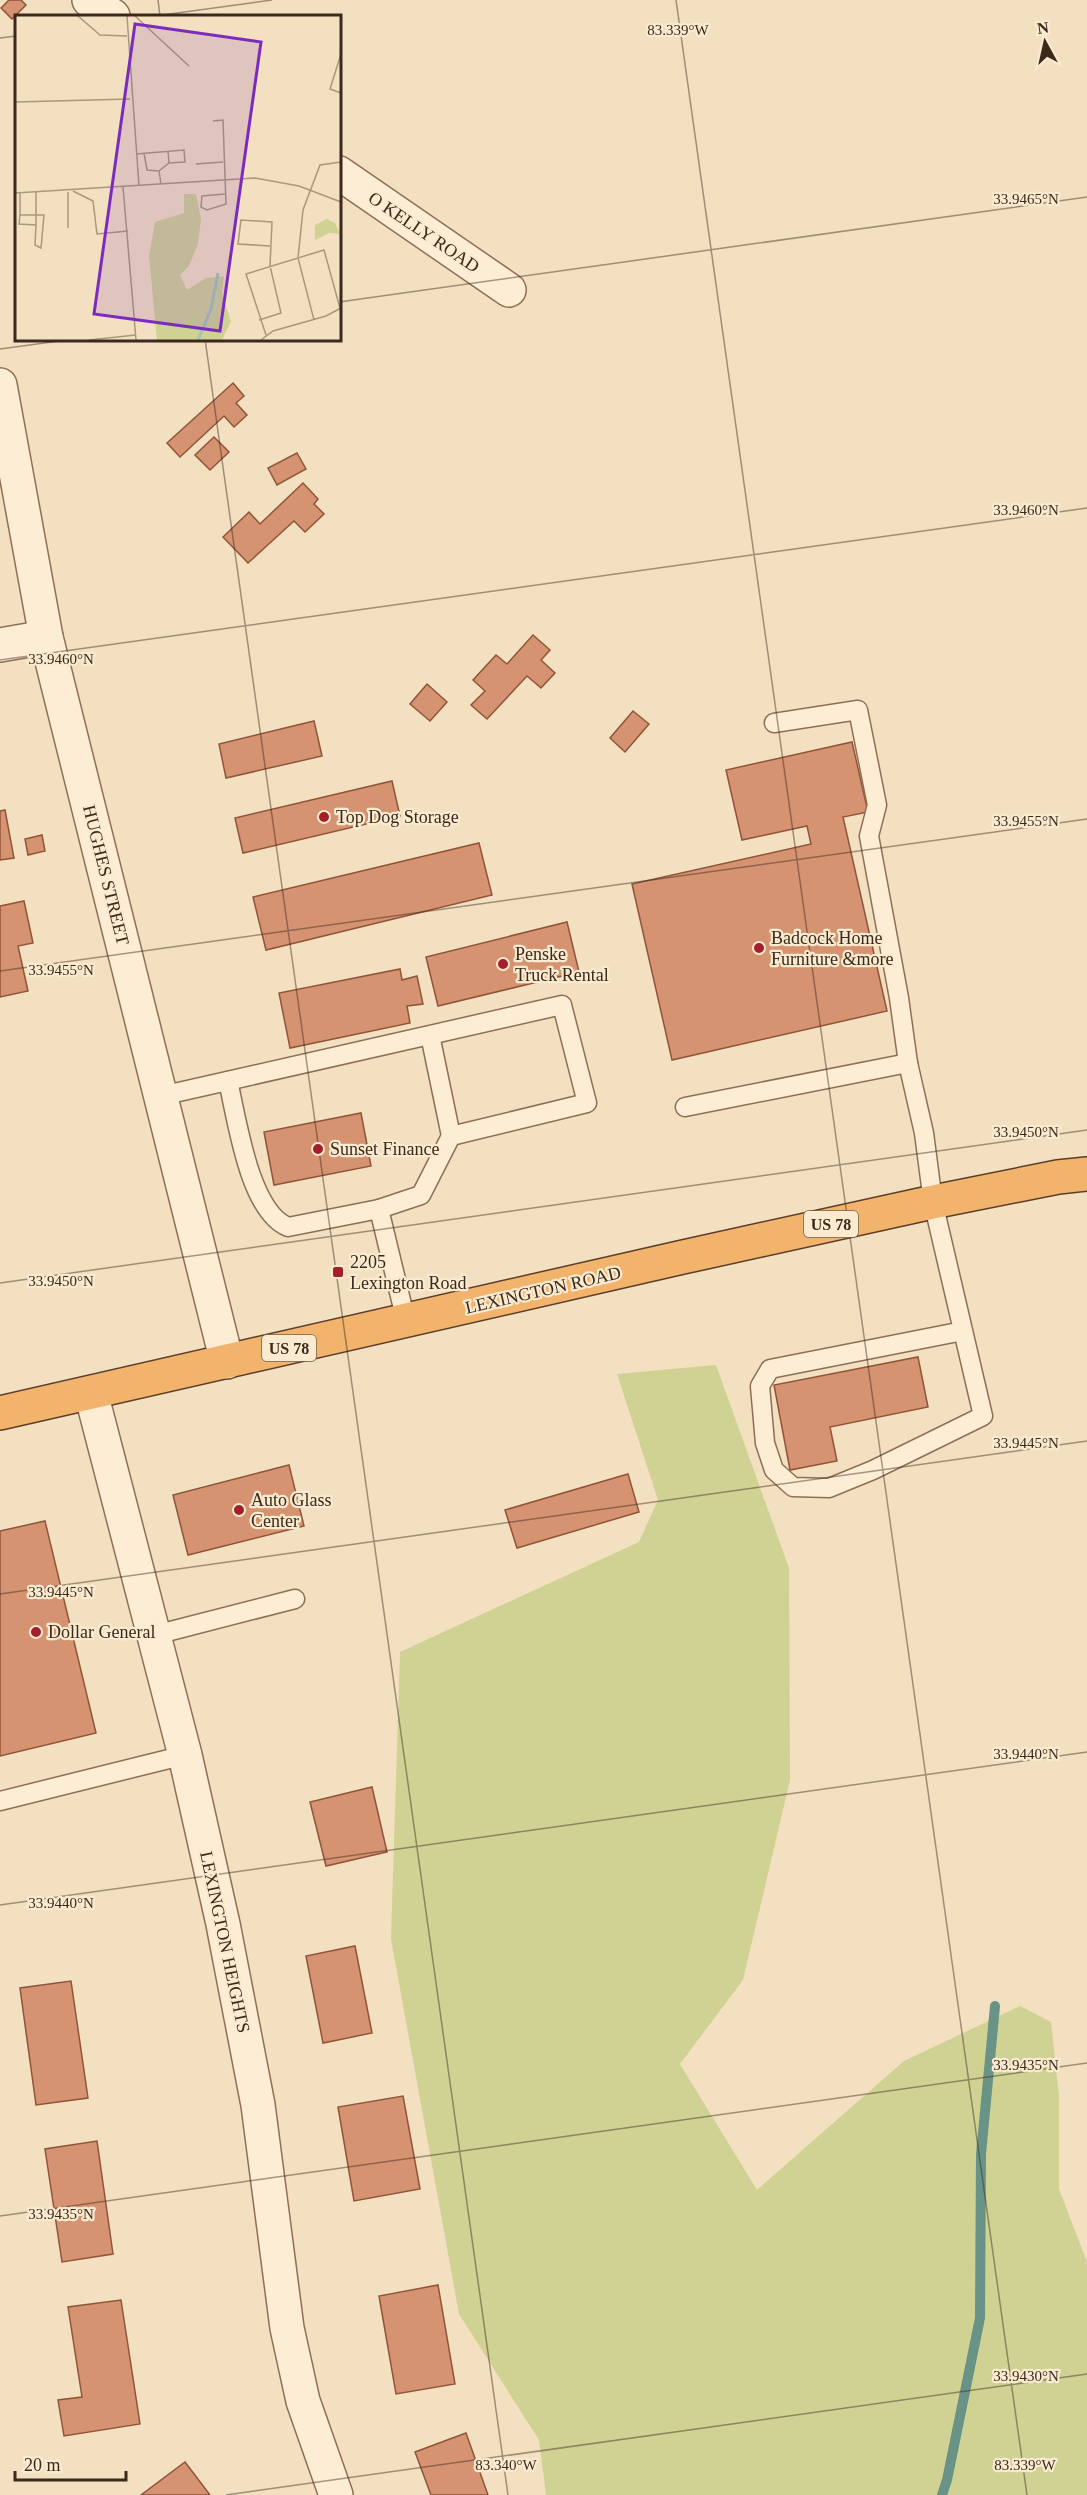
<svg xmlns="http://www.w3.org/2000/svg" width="1087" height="2495" font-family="Georgia,serif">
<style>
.green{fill:#cfd292}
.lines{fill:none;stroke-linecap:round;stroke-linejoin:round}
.stream{stroke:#699386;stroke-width:10}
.building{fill:#d59371;stroke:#905539;stroke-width:1.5}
.service-casing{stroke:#8e6f56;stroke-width:21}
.minor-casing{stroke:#8e6f56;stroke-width:36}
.trunk-casing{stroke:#5b3d2a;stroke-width:36}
.service{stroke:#fcedd4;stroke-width:18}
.minor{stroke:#fcedd4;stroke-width:33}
.trunk{stroke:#f2b46d;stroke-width:33}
.ticks{fill:none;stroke:#3c291c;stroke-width:1.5;stroke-opacity:0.45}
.poi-dot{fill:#a31f2a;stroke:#f9ead0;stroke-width:2}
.labels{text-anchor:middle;stroke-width:4.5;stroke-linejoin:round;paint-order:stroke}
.shield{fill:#f9ead0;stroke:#756352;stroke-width:1.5}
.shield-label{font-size:16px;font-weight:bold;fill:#3c291c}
.street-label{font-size:18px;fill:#3c291c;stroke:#f9ead0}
.poi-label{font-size:18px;fill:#3c291c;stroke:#f9ead0;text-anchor:start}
.inset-river{fill:none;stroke:#a3c4b8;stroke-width:3}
.inset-road{fill:none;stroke:#aa977e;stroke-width:1.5}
.view{fill:#7b2cbf;fill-opacity:0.15;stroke:#7b2cbf;stroke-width:3}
.inset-edge{fill:none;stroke:#3c291c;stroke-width:3}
.ticks-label{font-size:15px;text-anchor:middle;fill:#3c291c;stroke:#f9ead0;stroke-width:4.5;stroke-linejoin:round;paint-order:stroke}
</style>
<rect width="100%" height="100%" fill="#f3e0c0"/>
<path class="green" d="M716 1365 789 1568 790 1780 743 1980 680 2064 757 2190 904 2061 1020 2006 1051 2022 1059 2096V2189L1087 2262V2495H546L539 2440 459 2314 391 1939 400 1652 639 1542 658 1500 617 1374Z"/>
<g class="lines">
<path class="stream" d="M942 2495 947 2480 980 2318 981 2154 995 2006"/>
</g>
<g class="building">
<path d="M9 0H21L26 5 12 19 1 8Z"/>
<path d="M233 383 244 396 236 403 247 415 234 427 224 416 180 457 167 443Z"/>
<path d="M214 437 229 452 210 470 195 455Z"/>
<path d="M297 453 306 469 277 485 268 468Z"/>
<path d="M303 483 318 499 314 504 324 514 305 532 294 521 248 563 223 537 249 512 260 524Z"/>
<path d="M533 635 550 650 541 660 555 673 541 688 527 676 487 719 471 705 485 691 473 680 496 655 507 664Z"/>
<path d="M427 684 447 702 430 721 410 704Z"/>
<path d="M633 711 649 724 625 752 610 738Z"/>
<path d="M314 721 322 756 226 778 219 744Z"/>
<path d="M852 742 868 812 843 817 887 1011 672 1060 632 884 811 844 807 826 742 840 726 770Z"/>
<path d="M392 781 400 816 243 853 235 818Z"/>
<path d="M5 810 14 858 0 860V811Z"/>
<path d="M42 835 45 851 28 855 25 839Z"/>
<path d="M479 843 492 895 266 950 253 897Z"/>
<path d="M24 901 33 943 18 946 28 991 0 997V906Z"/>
<path d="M567 922 579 972 438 1006 426 957Z"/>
<path d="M400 969 402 980 417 976 423 1004 407 1006 410 1023 290 1048 279 993Z"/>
<path d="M361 1113 371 1166 274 1185 264 1132Z"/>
<path d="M918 1357 928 1407 830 1427 837 1461 790 1470 774 1385Z"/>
<path d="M289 1465 304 1526 188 1555 173 1495Z"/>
<path d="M628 1474 639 1512 517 1548 505 1510Z"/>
<path d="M45 1521 96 1733 0 1756V1531Z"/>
<path d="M372 1787 387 1852 326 1866 310 1802Z"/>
<path d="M355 1946 372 2033 323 2043 306 1956Z"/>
<path d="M71 1981 88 2098 36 2105 20 1988Z"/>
<path d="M403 2096 420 2189 354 2201 338 2107Z"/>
<path d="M97 2141 113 2254 62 2262 45 2149Z"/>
<path d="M438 2285 455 2384 396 2394 379 2296Z"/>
<path d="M121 2300 140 2424 64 2436 58 2400 82 2397 68 2307Z"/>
<path d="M466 2433 488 2495H431L415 2452Z"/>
<path d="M185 2462 210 2495H141Z"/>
</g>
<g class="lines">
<defs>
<g id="service">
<path d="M774 723 858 710 877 805 869 836 899 998 908 1063 924 1133 933 1202 983 1416 873 1470 829 1488 793 1487 774 1470 765 1443 760 1386 770 1369 963 1331"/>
<path d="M228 1081C237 1119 249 1211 288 1227L379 1209"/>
<path d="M161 1096 562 1005 587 1103 451 1136 430 1035"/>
<path d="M685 1107 908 1063"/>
<path d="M406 1321 379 1209 421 1195 451 1136"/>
<path d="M155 1635 295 1599"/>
<path d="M0 1801 185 1755"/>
</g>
<g id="minor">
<path d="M89 0 113 16"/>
<path d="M339 173 509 290"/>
<path d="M0 385 46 637 227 1362"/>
<path d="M0 645 46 637"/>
<path d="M91 1393 185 1755 223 1924 258 2105 287 2328 303 2401 336 2495"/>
</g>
<path id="trunk" d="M0 1413 683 1257 933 1202 1058 1177 1087 1174"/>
</defs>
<use href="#service" class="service-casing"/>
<use href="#minor" class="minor-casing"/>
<use href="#trunk" class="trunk-casing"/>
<use href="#service" class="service"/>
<use href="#minor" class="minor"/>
<use href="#trunk" class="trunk"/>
</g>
<path class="ticks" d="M158 0 160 16M676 0 1027 2495M155 16 272 0M0 38 16 36M339 302 1087 197M205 339 508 2495M0 349 74 339M0 660 1087 508M0 971 1087 819M0 1283 1087 1130M0 1594 1087 1441M0 1905 1087 1752M0 2216 1087 2063M226 2495 1087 2374"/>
<g class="poi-dot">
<circle cx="324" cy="817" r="6"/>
<circle cx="759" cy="948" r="6"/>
<circle cx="503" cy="964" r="6"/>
<circle cx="318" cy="1149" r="6"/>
<rect x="332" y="1266" width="12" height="12" rx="3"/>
<circle cx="239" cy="1510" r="6"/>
<circle cx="36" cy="1632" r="6"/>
</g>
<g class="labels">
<g class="shield">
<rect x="804" y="1211" width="54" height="26" rx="4.5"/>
<rect x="262" y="1335" width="54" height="26" rx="4.5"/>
</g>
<g class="shield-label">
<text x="831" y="1230">US 78</text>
<text x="289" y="1354">US 78</text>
</g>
<g class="street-label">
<text transform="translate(424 232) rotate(34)" y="6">O KELLY ROAD</text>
<text transform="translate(106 875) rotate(76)" y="6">HUGHES STREET</text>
<text transform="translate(543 1290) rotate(-13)" y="6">LEXINGTON ROAD</text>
<text transform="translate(225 1942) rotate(78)" y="6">LEXINGTON HEIGHTS</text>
</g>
<g class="poi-label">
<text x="336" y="823">Top Dog Storage</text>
<text x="771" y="944">Badcock Home<tspan x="771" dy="21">Furniture &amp;more</tspan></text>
<text x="515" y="960">Penske<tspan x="515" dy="21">Truck Rental</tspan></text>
<text x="330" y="1155">Sunset Finance</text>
<text x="350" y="1268">2205<tspan x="350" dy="21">Lexington Road</tspan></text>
<text x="251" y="1506">Auto Glass<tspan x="251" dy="21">Center</tspan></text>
<text x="48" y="1638">Dollar General</text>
</g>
</g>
<g transform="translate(15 15)">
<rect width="326" height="326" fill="#f3e0c0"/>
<path d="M169 179H181L186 204 183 229 174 251 165 260 172 275 191 263 209 261 207 280 216 306 207 325H142L134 241 140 207 169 198ZM312 204 320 208 325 219 314 218 300 225V210Z" fill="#cfd292"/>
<path class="inset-river" d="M183 325 196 294 203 258"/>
<path class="inset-road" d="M63 1 85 20 112 21M112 1 124 171M120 1 174 51M326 39 315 74 326 78M0 87 115 84M198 106 208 105 211 189 192 195 186 192 187 181 210 179M129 138 132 155 144 156M121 139 169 135 170 147 154 148 153 136M181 149 208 147M146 169 144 156 154 148M108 172 121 325M58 176 78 186 82 219 113 216M53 177V213M0 178 240 163 284 171 326 187M5 178V200H29L26 233 20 230 21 210V177M5 200 4 209 21 210M244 305 266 298 255 251 257 207 226 205 223 229 255 231M299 305 283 243 288 195 305 150 326 147M251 320 231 259 309 235 325 293M74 325 121 320M246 325 258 316 311 301 326 293"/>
<path class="view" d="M120 9 246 27 205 316 79 299Z"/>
<rect width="326" height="326" class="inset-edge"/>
</g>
<g class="ticks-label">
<text x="678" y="35">83.339°W</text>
<text x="1026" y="204">33.9465°N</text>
<text x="1026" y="515">33.9460°N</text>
<text x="61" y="664">33.9460°N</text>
<text x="1026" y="826">33.9455°N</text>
<text x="61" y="975">33.9455°N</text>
<text x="1026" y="1137">33.9450°N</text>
<text x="61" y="1286">33.9450°N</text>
<text x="1026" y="1448">33.9445°N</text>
<text x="61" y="1597">33.9445°N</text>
<text x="1026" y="1759">33.9440°N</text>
<text x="61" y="1908">33.9440°N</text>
<text x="1026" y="2070">33.9435°N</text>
<text x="61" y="2219">33.9435°N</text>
<text x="1026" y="2381">33.9430°N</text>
<text x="506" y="2470">83.340°W</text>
<text x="1025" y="2470">83.339°W</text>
</g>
<g transform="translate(1045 42) rotate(352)" stroke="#f9ead0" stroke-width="4.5" paint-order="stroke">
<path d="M0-4.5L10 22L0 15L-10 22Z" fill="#3c291c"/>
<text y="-9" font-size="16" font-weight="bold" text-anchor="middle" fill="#3c291c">N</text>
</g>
<path d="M15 2471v9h111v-9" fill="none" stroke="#3c291c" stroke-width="3"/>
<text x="24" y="2471" font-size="18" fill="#3c291c" stroke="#f9ead0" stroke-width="4.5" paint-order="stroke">20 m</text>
</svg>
